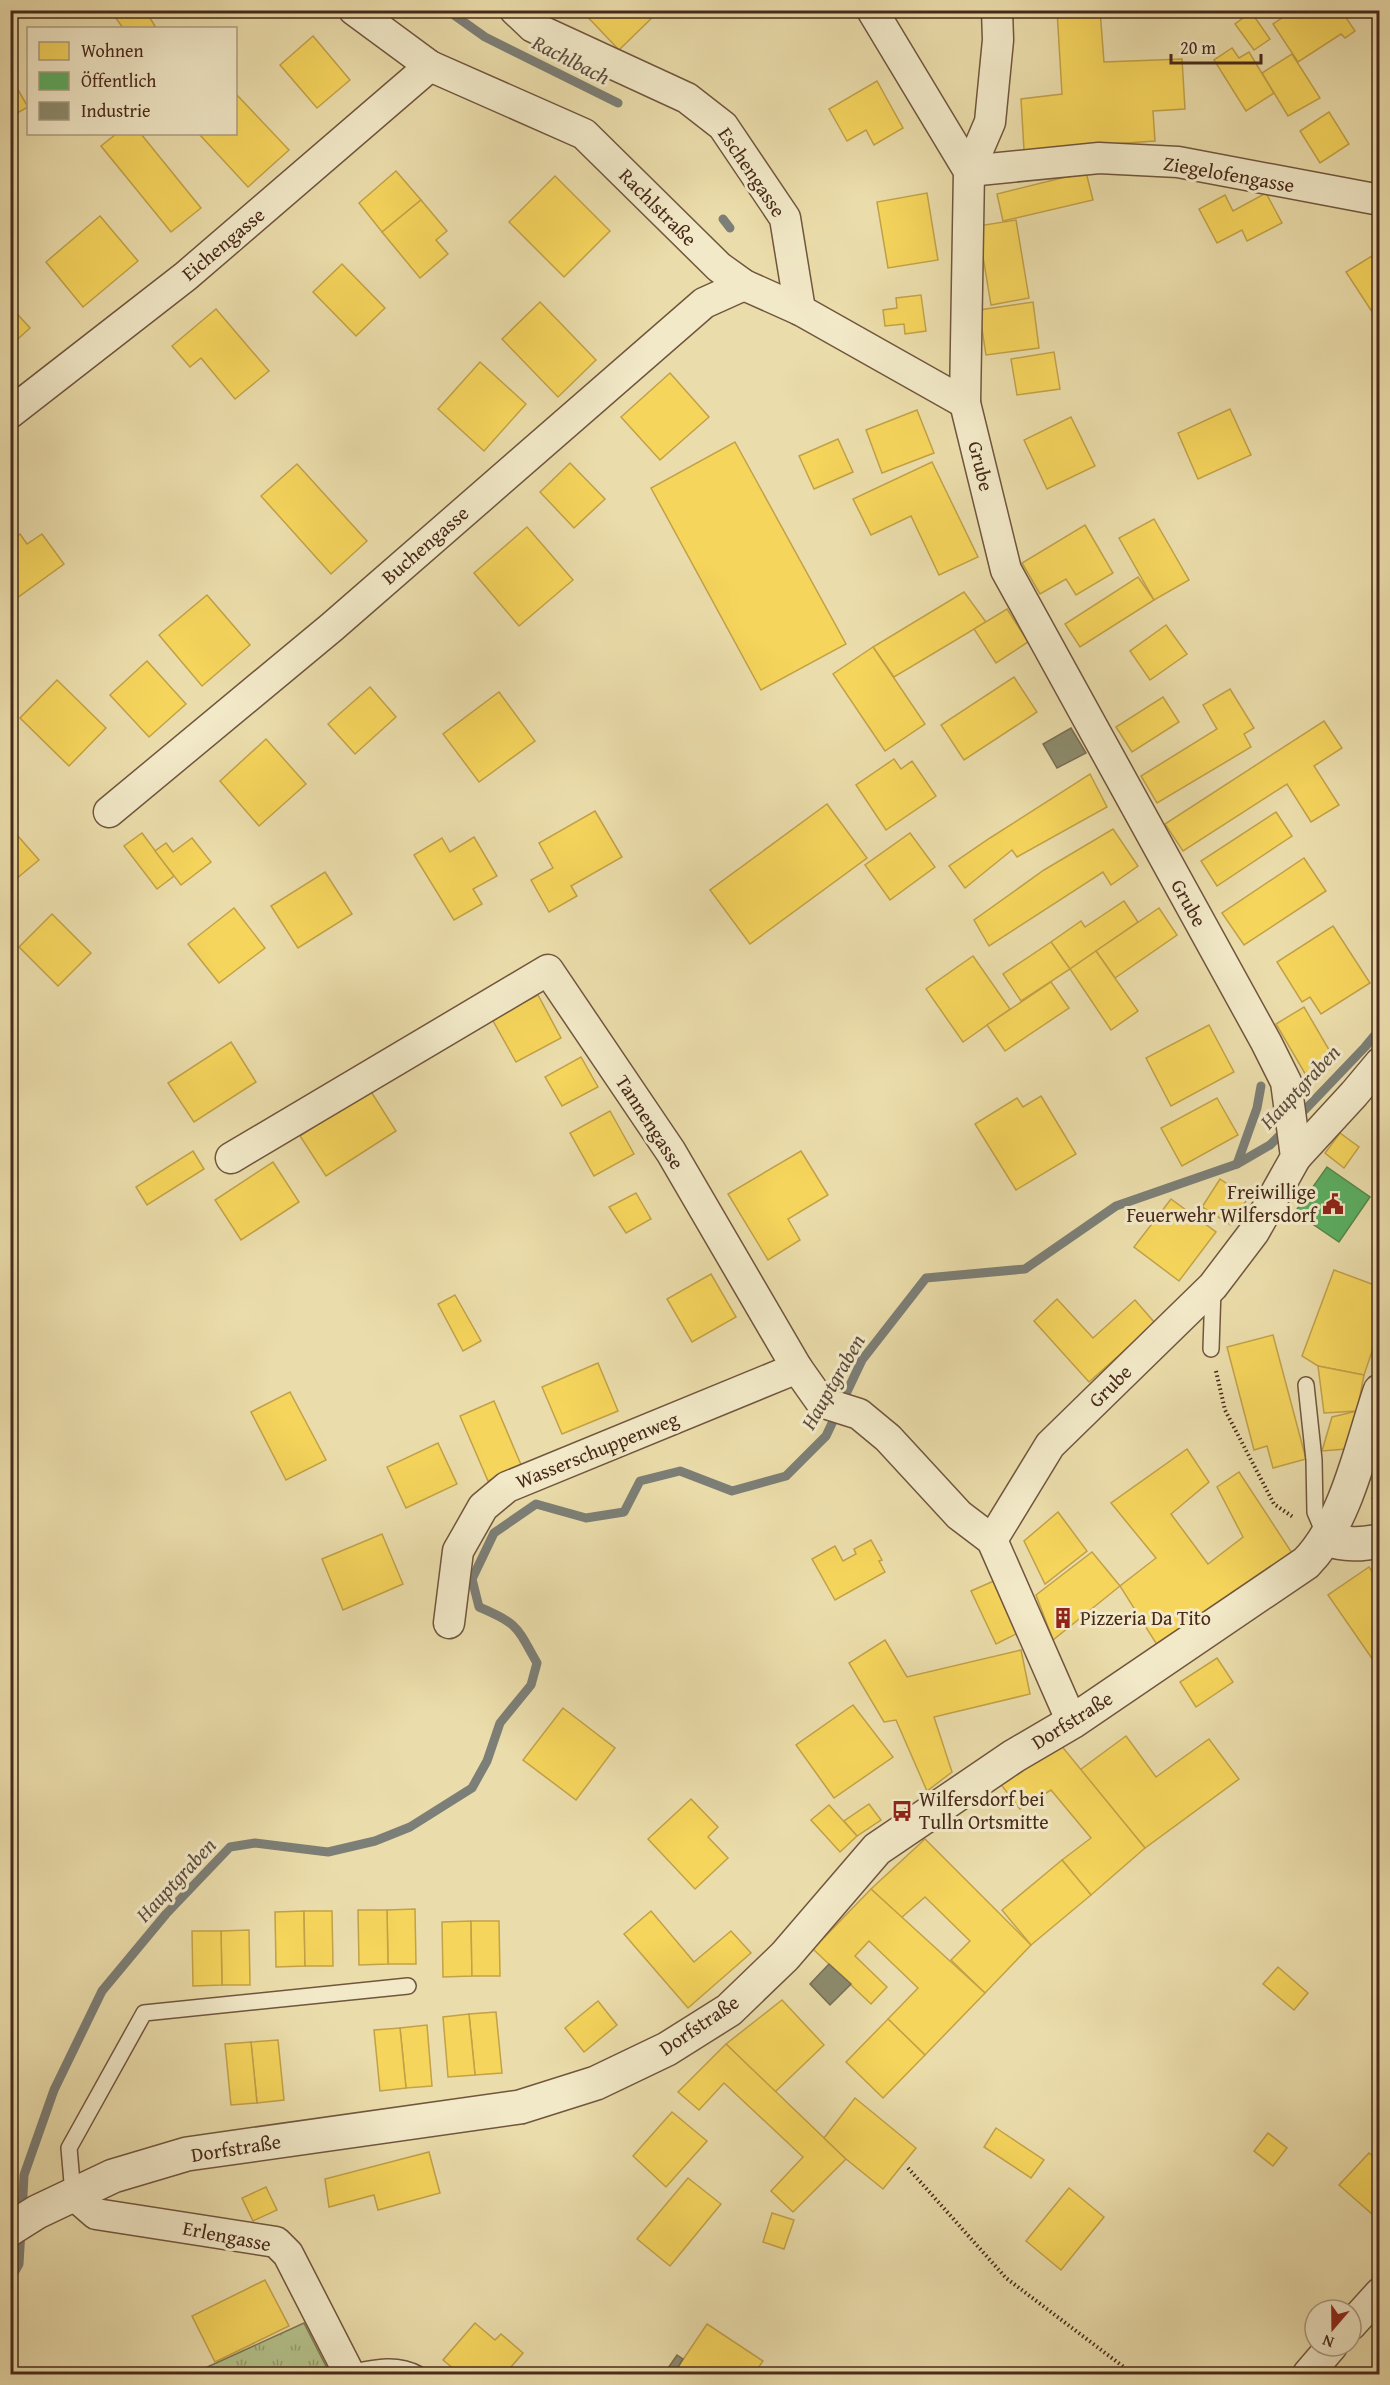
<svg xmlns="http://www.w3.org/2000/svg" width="1390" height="2385" font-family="'Gentium Book Plus',serif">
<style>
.grass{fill:url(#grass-tufts);stroke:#7e7652;stroke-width:1.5}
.homes{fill:#f6d55c;stroke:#c2a148;stroke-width:1.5}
.public{fill:#5aae61;stroke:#55864c;stroke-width:1.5}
.industry{fill:#8c8c6e;stroke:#786e55;stroke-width:1.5}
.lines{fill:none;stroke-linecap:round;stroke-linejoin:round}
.stream{stroke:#7c7f77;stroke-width:9}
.service-casing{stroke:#71563e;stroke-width:18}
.minor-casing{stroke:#71563e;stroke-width:33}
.tertiary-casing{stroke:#71563e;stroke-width:36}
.path{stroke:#48291a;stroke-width:4;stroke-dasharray:1.5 3;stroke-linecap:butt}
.service{stroke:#f2e9c8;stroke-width:15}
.minor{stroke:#f2e9c8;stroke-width:30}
.tertiary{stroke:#f2e9c8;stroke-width:33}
.labels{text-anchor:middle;stroke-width:6;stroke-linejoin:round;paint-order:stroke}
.street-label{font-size:20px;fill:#48291a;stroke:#f2e9c8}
.poi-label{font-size:20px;fill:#48291a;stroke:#f2e9c8;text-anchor:start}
.water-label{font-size:21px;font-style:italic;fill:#5e4d41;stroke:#f2e9c8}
</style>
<defs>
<pattern id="grass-tufts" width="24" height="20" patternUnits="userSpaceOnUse" patternTransform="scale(1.5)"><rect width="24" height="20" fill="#b5c28b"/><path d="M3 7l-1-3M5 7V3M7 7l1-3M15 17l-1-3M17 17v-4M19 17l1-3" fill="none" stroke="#959e71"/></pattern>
</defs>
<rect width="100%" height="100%" fill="#ebddab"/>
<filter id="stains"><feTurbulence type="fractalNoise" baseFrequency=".00333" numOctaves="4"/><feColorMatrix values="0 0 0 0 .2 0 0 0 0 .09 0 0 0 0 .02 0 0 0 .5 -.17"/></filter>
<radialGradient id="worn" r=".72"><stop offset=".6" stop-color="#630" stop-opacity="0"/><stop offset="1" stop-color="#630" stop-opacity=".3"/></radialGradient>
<path class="grass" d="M304 2323 330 2374H192Z"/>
<g class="homes">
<path d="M125 10H145L155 26 152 28H123L115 17Z"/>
<path d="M581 10H660L619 50Z"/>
<path d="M1057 10H1100L1104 62 1182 59 1185 109 1153 111 1155 141 1024 150 1021 99 1062 94Z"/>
<path d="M1294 10H1341L1355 31 1345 38 1341 34 1298 62 1273 24Z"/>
<path d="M1251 12 1270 39 1254 50 1235 24Z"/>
<path d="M313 36 350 80 317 108 280 65Z"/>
<path d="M1232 48 1239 58 1249 52 1274 93 1246 111 1214 60Z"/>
<path d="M1292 54 1320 98 1288 116 1262 73Z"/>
<path d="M10 76 28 107 10 117Z"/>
<path d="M877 81 903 128 874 145 866 130 847 141 829 109Z"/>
<path d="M237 95 289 150 248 187 199 134H236V96Z"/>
<path d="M1329 112 1349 144 1320 163 1300 131Z"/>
<path d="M116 134H141L201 208 171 232 101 146Z"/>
<path d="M396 171 421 200 382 232 359 203Z"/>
<path d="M1086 172 1093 200 1003 221 997 194Z"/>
<path d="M555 176 610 231 564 277 509 222Z"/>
<path d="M927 193 938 260 888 268 877 202Z"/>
<path d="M1266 193 1282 223 1247 241 1242 230 1217 243 1199 209 1225 195 1233 211Z"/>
<path d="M421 200 447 231 436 240 448 254 420 278 382 232Z"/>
<path d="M100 216 138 261 83 307 46 262Z"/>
<path d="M1016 220 1029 298 991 305 978 226Z"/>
<path d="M1380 251V324L1346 272Z"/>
<path d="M342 264 385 308 356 336 313 292Z"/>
<path d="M921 295 926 331 905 334 904 324 885 326 883 310 897 308 896 298Z"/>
<path d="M540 302 596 360 558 397 502 339Z"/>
<path d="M1033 302 1039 348 986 355 979 310Z"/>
<path d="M10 306 30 328 10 346Z"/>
<path d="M216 309 269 371 235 399 201 358 190 367 172 346Z"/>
<path d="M1054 352 1060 389 1017 395 1011 359Z"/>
<path d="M480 362 526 404 484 451 438 409Z"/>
<path d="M670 373 709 417 660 460 621 417Z"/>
<path d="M1230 409 1251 455 1198 479 1178 433Z"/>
<path d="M917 410 934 453 882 473 866 430Z"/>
<path d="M1071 417 1095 466 1047 489 1024 440Z"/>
<path d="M838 439 853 472 814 489 799 456Z"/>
<path d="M735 442 846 644 761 690 651 488Z"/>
<path d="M932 462 978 557 939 575 911 516 871 535 853 499Z"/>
<path d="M570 463 605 499 574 528 540 492Z"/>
<path d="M297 464 367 541 331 574 261 496Z"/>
<path d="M1154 519 1189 580 1154 600 1119 538Z"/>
<path d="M1085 525 1113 573 1076 595 1066 579 1040 594 1022 563Z"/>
<path d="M527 527 573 580 519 626 474 573Z"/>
<path d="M20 534 27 544 42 534 64 564 10 603V541Z"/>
<path d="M1138 577 1154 600 1080 647 1065 624Z"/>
<path d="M964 592 986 622 894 677 873 647Z"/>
<path d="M207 595 250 645 202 686 159 635Z"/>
<path d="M1007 609 1028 642 996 663 974 629Z"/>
<path d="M1166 625 1187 654 1150 680 1130 651Z"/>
<path d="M873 647 925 724 885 751 833 674Z"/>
<path d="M147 661 186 704 149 737 110 695Z"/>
<path d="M1014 677 1037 712 964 760 941 725Z"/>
<path d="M57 680 106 728 69 766 20 718Z"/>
<path d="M370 687 396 717 355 754 328 724Z"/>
<path d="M1230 689 1254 728 1244 734 1251 747 1157 803 1141 776 1217 729 1203 705Z"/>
<path d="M499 692 535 741 479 782 443 734Z"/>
<path d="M1163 697 1179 722 1132 752 1116 727Z"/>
<path d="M1324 721 1342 748 1314 766 1339 805 1311 822 1287 784 1183 851 1165 824Z"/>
<path d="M266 739 306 784 259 826 220 781Z"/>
<path d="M894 759 901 769 912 761 936 796 886 830 856 785Z"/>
<path d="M1090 774 1107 807 1017 857 1012 850 965 888 949 866 990 838Z"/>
<path d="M827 804 867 858 750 944 710 890Z"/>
<path d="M595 811 622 857 571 886 577 896 549 912 531 880 553 868 539 843Z"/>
<path d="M1276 812 1292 836 1217 886 1201 861Z"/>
<path d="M10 827 39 860 10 884Z"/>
<path d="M1113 829 1138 866 1111 885 1103 872 989 946 974 920 1044 870Z"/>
<path d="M142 833 174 876 157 889 124 846Z"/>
<path d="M910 833 935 867 890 900 865 865Z"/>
<path d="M474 837 497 876 473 889 482 904 454 920 414 855 442 838 450 852Z"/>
<path d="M192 838 211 862 181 885 155 851 166 843 173 852Z"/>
<path d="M1304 858 1326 891 1244 945 1222 913Z"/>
<path d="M325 872 352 914 298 948 271 906Z"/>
<path d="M1124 901 1138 922 1070 969 1051 942 1081 921 1085 927Z"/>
<path d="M234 908 265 948 219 983 188 944Z"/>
<path d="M1159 908 1177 935 1115 978 1096 951Z"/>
<path d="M52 914 91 953 58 986 19 947Z"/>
<path d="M1333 926 1370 983 1321 1014 1310 997 1302 1002 1277 962Z"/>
<path d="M1051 942 1070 969 1021 1001 1003 974Z"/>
<path d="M1096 951 1138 1011 1111 1030 1070 969Z"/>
<path d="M973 956 1010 1009 963 1042 926 989Z"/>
<path d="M1051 982 1069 1008 1005 1051 987 1025Z"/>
<path d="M538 995 561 1038 516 1062 492 1019Z"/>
<path d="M1304 1007 1335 1060 1307 1077 1276 1024Z"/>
<path d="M1209 1025 1234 1072 1171 1106 1146 1058Z"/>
<path d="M231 1042 256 1082 194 1122 168 1083Z"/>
<path d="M581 1057 598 1087 562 1106 545 1077Z"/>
<path d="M370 1090 396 1131 326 1176 300 1136Z"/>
<path d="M1041 1096 1076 1154 1016 1190 975 1124 1017 1098 1023 1107Z"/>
<path d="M1217 1098 1238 1135 1182 1166 1161 1128Z"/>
<path d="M610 1111 634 1154 594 1176 570 1133Z"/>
<path d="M1340 1133 1359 1147 1344 1168 1325 1153Z"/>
<path d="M193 1151 204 1169 147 1205 136 1187Z"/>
<path d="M801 1151 828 1195 788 1219 800 1240 768 1260 728 1194Z"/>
<path d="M273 1162 299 1202 241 1240 215 1200Z"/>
<path d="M1220 1179 1248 1198 1231 1225 1202 1207Z"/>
<path d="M636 1193 651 1219 626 1233 609 1207Z"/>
<path d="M1171 1199 1216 1232 1179 1281 1134 1247Z"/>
<path d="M1334 1270 1380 1287V1328L1364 1375 1318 1366 1302 1356Z"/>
<path d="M711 1274 736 1317 692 1342 667 1299Z"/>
<path d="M455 1295 481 1341 463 1351 438 1304Z"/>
<path d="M1057 1299 1093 1338 1135 1300 1155 1323 1089 1382 1034 1321Z"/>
<path d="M1273 1335 1306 1459 1273 1468 1267 1446 1254 1450 1227 1347Z"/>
<path d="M598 1363 618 1411 562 1434 542 1387Z"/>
<path d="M1318 1366 1364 1375 1357 1411 1324 1413Z"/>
<path d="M290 1392 326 1460 286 1480 251 1412Z"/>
<path d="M494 1401 522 1467 488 1481 460 1416Z"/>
<path d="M1357 1411 1346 1449 1322 1451 1332 1417Z"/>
<path d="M438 1443 457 1484 406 1508 387 1467Z"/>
<path d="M1187 1449 1209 1482 1171 1514 1208 1564 1243 1537 1217 1487 1239 1472 1292 1553 1159 1648 1120 1586 1156 1558 1111 1503Z"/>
<path d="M1058 1512 1087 1551 1045 1584 1024 1541Z"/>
<path d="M382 1534 403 1584 343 1610 322 1559Z"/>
<path d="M871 1540 882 1560 879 1561 885 1572 835 1600 812 1559 835 1546 843 1561 856 1554 854 1549Z"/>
<path d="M1092 1552 1120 1586 1053 1640 1036 1595Z"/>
<path d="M1369 1567 1380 1583V1615L1376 1617 1380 1621V1655L1373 1660 1328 1595Z"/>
<path d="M996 1580 1020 1632 996 1644 971 1591Z"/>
<path d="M885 1640 907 1677 1021 1650 1030 1694 934 1717 952 1772 927 1791 896 1720 884 1722 849 1663Z"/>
<path d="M1217 1658 1233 1682 1196 1707 1180 1682Z"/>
<path d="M853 1705 893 1757 834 1798 796 1745Z"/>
<path d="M563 1708 615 1748 576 1800 523 1760Z"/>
<path d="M1126 1736 1156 1777 1209 1739 1239 1779 1145 1848 1080 1770Z"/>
<path d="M1060 1744 1145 1848 1091 1895 1062 1860 1091 1838 1051 1790 1020 1809 999 1782Z"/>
<path d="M691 1799 718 1827 708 1837 728 1858 695 1889 648 1839Z"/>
<path d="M869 1804 881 1820 857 1836 844 1821Z"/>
<path d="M829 1805 857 1836 840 1852 811 1820Z"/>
<path d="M925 1839 1031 1945 985 1993 951 1960 970 1941 925 1897 901 1918 871 1889Z"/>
<path d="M1062 1860 1091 1895 1031 1945 1002 1910Z"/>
<path d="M871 1889 985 1993 925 2055 888 2019 918 1988 869 1941 855 1956 887 1987 871 2004 813 1949Z"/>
<path d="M415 1909 416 1964H388L387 1910Z"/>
<path d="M358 1910H387L388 1964 359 1965Z"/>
<path d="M304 1911 305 1966 276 1967 275 1912Z"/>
<path d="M304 1911H332L333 1966H305Z"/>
<path d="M651 1911 694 1962 731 1931 751 1953 688 2008 624 1934Z"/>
<path d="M471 1921 472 1976 443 1977 442 1922Z"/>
<path d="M471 1921H499L500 1976H472Z"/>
<path d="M249 1930 250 1985H222L221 1931Z"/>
<path d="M192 1931H221L222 1985 193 1986Z"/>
<path d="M1278 1967 1308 1993 1294 2010 1263 1984Z"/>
<path d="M782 2000 824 2045 775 2092 726 2044Z"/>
<path d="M598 2001 617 2025 584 2052 565 2028Z"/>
<path d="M496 2012 502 2073 475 2075 469 2014Z"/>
<path d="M469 2014 475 2075 448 2077 443 2017Z"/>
<path d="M888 2019 925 2055 883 2098 846 2062Z"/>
<path d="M427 2025 432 2086 406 2088 400 2028Z"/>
<path d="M400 2028 406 2088 380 2091 374 2030Z"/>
<path d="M278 2040 284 2100 257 2103 251 2042Z"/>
<path d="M251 2042 257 2103 231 2105 225 2044Z"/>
<path d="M726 2044 846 2159 793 2212 771 2191 803 2157 724 2083 699 2110 678 2092Z"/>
<path d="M855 2098 916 2148 883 2189 846 2159 824 2138Z"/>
<path d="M672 2112 707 2141 666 2187 633 2156Z"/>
<path d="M996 2128 1044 2160 1031 2178 984 2147Z"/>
<path d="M1268 2133 1287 2148 1273 2166 1254 2151Z"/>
<path d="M429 2152 440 2193 378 2210 374 2195 329 2207 325 2179Z"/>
<path d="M1369 2153 1380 2162V2221L1339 2185Z"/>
<path d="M688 2178 721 2204 670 2266 637 2239Z"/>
<path d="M266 2187 277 2210 253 2221 242 2198Z"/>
<path d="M1069 2188 1104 2217 1061 2270 1026 2241Z"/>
<path d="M772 2213 794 2220 784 2249 763 2242Z"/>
<path d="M265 2280 289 2326 215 2362 192 2316Z"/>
<path d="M475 2323 495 2340 501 2334 523 2353 505 2374H460L443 2360Z"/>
<path d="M707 2324 763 2361 754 2374H689L678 2367Z"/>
</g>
<g class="public">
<path d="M1327 1167 1370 1197 1339 1242 1295 1212Z"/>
<path d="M1380 1494V1509L1372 1498Z"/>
</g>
<g class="industry">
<path d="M1071 728 1086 753 1057 768 1043 744Z"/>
<path d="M829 1964 851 1984 830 2005 810 1984Z"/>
<path d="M677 2355 683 2359 678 2367 689 2374H664Z"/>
</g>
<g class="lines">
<g class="stream">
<path d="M447 10 485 37 618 103"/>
<path d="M723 219 730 228"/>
<path d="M1298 1117 1365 1047 1380 1029"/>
<path d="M1237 1164 1257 1108 1261 1086"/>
<path d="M22 2214 24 2175 54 2090 102 1991 166 1914 230 1847 255 1843 328 1852 375 1841 410 1827 472 1788 487 1761 500 1723 531 1685 537 1663C516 1626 519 1624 479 1607L472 1579 494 1533 536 1504 586 1518 624 1512 640 1481 680 1471 732 1491 786 1476 826 1436 862 1360 926 1278 1025 1269 1116 1206 1237 1164 1270 1145 1286 1129"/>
<path d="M10 2280 19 2264 21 2230"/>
</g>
<defs>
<g id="service">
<path d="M1211 1349 1213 1289"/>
<path d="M1306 1385 1314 1460 1315 1512 1325 1536"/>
<path d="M73 2194 69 2148 144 2013 408 1986"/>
<path d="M349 2373C373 2368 396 2362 418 2374"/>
</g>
<g id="minor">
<path d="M354 10 430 66 584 134 719 267 744 285 800 310 965 403"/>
<path d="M515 10 533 27 687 98 723 126 785 218 800 310"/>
<path d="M872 10 969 171 965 403 1006 570 1266 1042 1286 1082 1296 1157 1254 1232 1213 1286 1050 1445 992 1540 1072 1722"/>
<path d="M969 171 1099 158 1178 162 1380 200"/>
<path d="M969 171 990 122 998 40 997 10"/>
<path d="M10 413 186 276 430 66"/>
<path d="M109 812 332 627 704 303 744 285"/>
<path d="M1296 1157 1354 1094 1380 1063"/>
<path d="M231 1158 548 970 671 1152 797 1368 821 1402 859 1414 888 1438 959 1515 992 1540"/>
<path d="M449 1623 458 1551 483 1507 507 1487 797 1368"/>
<path d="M73 2194 96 2214 276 2242 288 2254 349 2373"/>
<path d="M1351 2325 1380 2293"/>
<path d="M1308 2374 1332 2346"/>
</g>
<g id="tertiary">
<path d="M1326 1539C1345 1545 1360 1545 1380 1541"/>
<path d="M10 2229 37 2212 113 2176 187 2154 520 2107 596 2083 667 2049 729 2010 785 1956 877 1849 1014 1756 1072 1722 1306 1563C1346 1523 1362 1444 1380 1391"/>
</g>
</defs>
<use href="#service" class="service-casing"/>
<use href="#minor" class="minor-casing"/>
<use href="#tertiary" class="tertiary-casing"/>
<g class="path">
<path d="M1216 1371 1225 1410 1274 1504 1293 1517"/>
<path d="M908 2168 1006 2278 1133 2374"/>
</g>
<use href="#service" class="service"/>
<use href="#minor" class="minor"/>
<use href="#tertiary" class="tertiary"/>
</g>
<defs>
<symbol id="civic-bare" viewBox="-9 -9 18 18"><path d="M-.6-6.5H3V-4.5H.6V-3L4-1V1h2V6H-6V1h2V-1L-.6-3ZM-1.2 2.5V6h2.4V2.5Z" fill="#8f2418" stroke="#f2e9c8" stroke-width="2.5" paint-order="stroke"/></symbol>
<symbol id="building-bare" viewBox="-9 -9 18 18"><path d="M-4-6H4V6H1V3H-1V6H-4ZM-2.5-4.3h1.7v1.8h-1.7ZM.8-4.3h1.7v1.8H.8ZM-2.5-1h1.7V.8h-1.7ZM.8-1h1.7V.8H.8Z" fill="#8f2418" stroke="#f2e9c8" stroke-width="2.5" paint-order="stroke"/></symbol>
<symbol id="bus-bare" viewBox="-9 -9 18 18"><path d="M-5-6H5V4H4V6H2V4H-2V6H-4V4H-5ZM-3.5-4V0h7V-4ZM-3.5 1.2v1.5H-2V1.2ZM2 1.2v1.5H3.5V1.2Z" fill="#8f2418" stroke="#f2e9c8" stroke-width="2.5" paint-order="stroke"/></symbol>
</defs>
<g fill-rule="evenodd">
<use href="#civic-bare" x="1318" y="1189" width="30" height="30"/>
<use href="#building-bare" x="1048" y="1603" width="30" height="30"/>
<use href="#bus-bare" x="887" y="1796" width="30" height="30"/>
</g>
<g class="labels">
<g class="street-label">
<text transform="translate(752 172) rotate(56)" y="7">Eschengasse</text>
<text transform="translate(1229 174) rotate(10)" y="7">Ziegelofengasse</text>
<text transform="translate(658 207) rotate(45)" y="7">Rachlstraße</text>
<text transform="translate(223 244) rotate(-40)" y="7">Eichengasse</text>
<text transform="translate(981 466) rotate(76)" y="7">Grube</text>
<text transform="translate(425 545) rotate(-41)" y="7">Buchengasse</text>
<text transform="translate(1189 903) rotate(61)" y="7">Grube</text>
<text transform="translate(650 1122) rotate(57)" y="7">Tannengasse</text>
<text transform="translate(1110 1386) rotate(-45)" y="7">Grube</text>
<text transform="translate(597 1450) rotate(-22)" y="7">Wasserschuppenweg</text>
<text transform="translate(1072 1720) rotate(-32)" y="7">Dorfstraße</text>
<text transform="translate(699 2025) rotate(-34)" y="7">Dorfstraße</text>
<text transform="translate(236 2148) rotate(-9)" y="7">Dorfstraße</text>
<text transform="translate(227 2236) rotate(11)" y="7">Erlengasse</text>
</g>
<g class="poi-label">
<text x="1316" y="1199" text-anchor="end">Freiwillige<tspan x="1316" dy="23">Feuerwehr Wilfersdorf</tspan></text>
<text x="1080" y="1625">Pizzeria Da Tito</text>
<text x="919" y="1806">Wilfersdorf bei<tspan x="919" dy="23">Tulln Ortsmitte</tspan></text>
</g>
<g class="water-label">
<text transform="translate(571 60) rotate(27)" y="7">Rachlbach</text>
<text transform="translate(1300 1087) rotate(-47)" y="7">Hauptgraben</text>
<text transform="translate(833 1382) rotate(-60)" y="7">Hauptgraben</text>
<text transform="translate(176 1880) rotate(-47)" y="7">Hauptgraben</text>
</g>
</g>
<rect width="1390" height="2385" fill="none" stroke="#ebddab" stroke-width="36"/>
<rect x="12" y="12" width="1366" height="2361" fill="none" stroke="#48291a" stroke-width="3"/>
<rect x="18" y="18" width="1354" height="2349" fill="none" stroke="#48291a" stroke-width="1.5"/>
<rect x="27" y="27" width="210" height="108" fill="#f2e9c8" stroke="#ae9c82" stroke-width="1.5"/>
<rect x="39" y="42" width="30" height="18" fill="#f6d55c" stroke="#ae9c82" stroke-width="1.5"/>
<text x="81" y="57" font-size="18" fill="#48291a">Wohnen</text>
<rect x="39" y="72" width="30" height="18" fill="#5aae61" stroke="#ae9c82" stroke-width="1.5"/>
<text x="81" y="87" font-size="18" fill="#48291a">Öffentlich</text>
<rect x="39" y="102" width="30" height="18" fill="#8c8c6e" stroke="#ae9c82" stroke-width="1.5"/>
<text x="81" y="117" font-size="18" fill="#48291a">Industrie</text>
<g transform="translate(1333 2328) rotate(200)"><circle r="28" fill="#f2e9c8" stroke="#ae9c82" stroke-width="1.5"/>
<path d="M0-4.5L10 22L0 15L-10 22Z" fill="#8f2418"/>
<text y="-9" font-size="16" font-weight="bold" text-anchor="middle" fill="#48291a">N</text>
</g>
<path d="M1171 54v9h90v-9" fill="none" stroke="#48291a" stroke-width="3"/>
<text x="1180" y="54" font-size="18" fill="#48291a" stroke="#f2e9c8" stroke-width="4.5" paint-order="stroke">20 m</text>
<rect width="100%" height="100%" filter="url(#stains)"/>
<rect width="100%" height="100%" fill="url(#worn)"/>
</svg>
